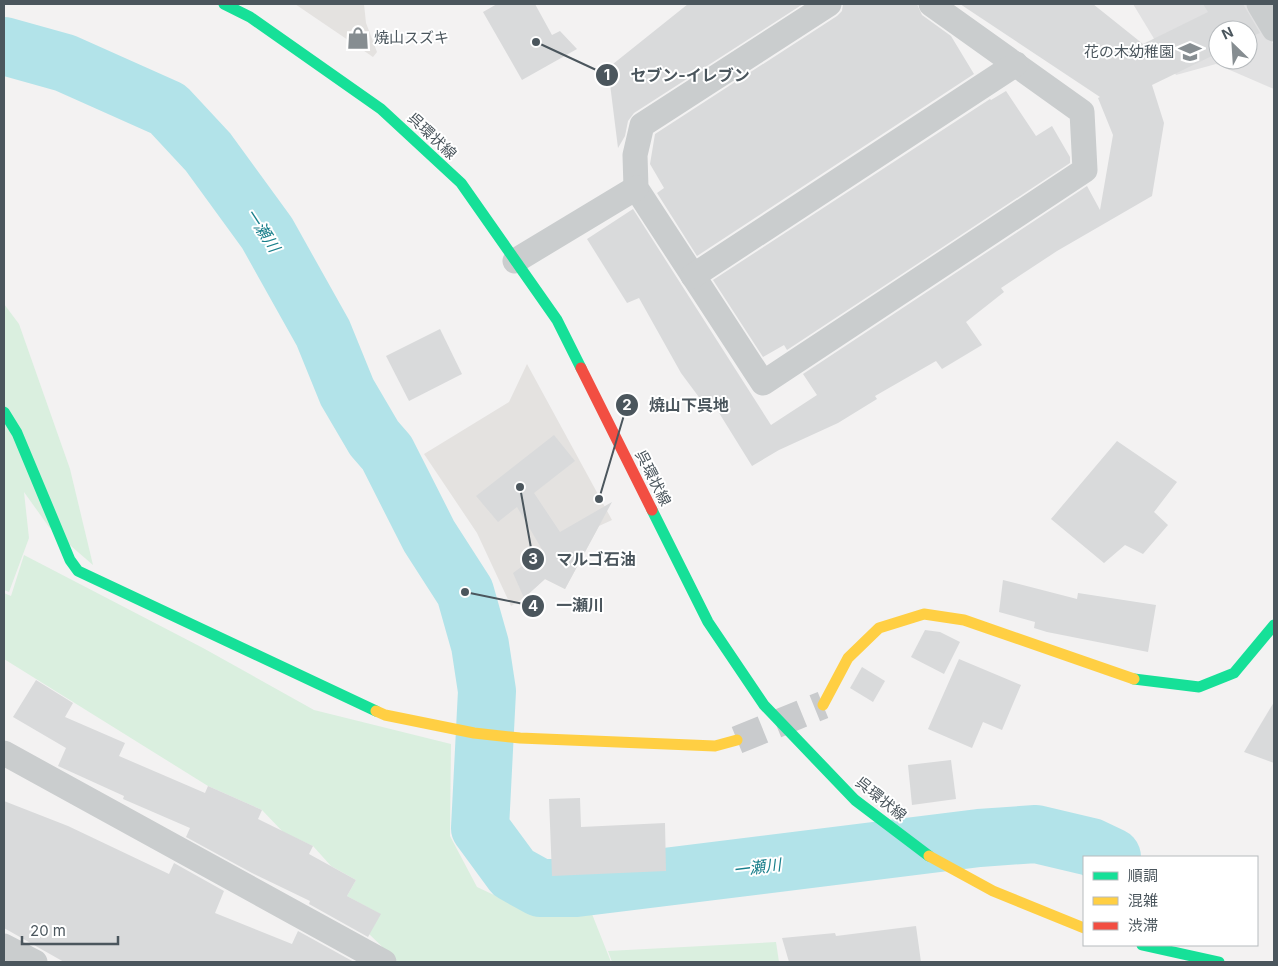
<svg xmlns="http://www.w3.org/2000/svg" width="1278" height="966" font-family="Inter,'Noto Sans JP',sans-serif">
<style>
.commercial{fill:#e4e2e0}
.education{fill:#e1e1e2;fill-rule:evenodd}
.green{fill:#daefdf}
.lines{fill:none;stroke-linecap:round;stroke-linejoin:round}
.river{stroke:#b2e3e9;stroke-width:58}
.building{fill:#d9dadb}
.secondary-tunnel{stroke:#c9cbcd;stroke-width:28;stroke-dasharray:28 14;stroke-linecap:butt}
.street{stroke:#cacdce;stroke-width:25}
.fast{stroke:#16e098;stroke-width:11}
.slow{stroke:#ffcf43;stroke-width:11}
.jam{stroke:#f24e42;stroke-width:11}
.labels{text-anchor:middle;stroke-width:4;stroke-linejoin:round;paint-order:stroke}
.poi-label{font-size:15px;fill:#4b565d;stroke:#fff;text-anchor:start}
.street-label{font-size:15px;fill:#4b565d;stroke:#fff}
.water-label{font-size:16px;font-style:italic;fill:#197f8b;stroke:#fff}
.leader{fill:none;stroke:#4b565d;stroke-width:2}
.callout-dot{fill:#4b565d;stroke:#fff;stroke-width:2}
.mark-label{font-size:15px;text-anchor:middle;font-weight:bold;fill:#fff}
.callout-label{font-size:16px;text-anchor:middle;font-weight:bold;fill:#4b565d;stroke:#fff;stroke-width:4;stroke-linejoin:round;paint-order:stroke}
</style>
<rect width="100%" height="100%" fill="#f3f2f2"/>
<g class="commercial">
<path d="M295 4H364L366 23 377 52 373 57Z"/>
<path d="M527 364 612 520 599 526 565 589 545 579 524 598 511 606 477 533 424 454 509 402Z"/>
</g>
<path class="education" d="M1133 4H1250L1274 45V89L1216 64 1176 75ZM1218 30H1248V60H1218Z"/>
<g class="green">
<path d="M4 304 19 324 70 469 93 565 49 527 24 492 29 538 9 592 4 590Z"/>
<path d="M24 555 203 648 314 710 451 744 450 836 477 887 528 911 590 909 611 962H398L369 934 380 914 347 896 356 880 331 866 313 846 283 832 262 810 208 786 4 659V593L11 596Z"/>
<path d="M776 942 779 962H612L608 951Z"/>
</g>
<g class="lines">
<path class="river" d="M4 46 65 63 168 109 208 152 267 233 323 333 347 392 374 438 387 453 429 536 465 592 480 645 487 691 480 828 513 873 540 888H576L979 838 1036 834 1091 847 1112 857"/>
</g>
<g class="building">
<path d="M497 4H535L552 35 560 31 577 49 522 80 483 12Z"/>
<path d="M688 4H803L634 113 628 121 625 136 618 148 608 68Z"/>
<path d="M843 4H917L922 15 951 36 974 74 697 256 657 193 664 188 650 164 655 134 837 16 842 11Z"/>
<path d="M960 4H1093L1143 44 1208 12 1203 4H1243L1260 33 1248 38V30H1218V53L1152 85 1164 123 1152 196 1057 251 1001 288 1004 292 966 322 982 345 942 369 936 361 875 396 877 399 838 423 779 450 752 466 716 408 710 412 681 373 639 298 627 303 587 239 633 209 771 425 817 395 803 374 1087 186 1100 210 1113 135 1098 98 1100 97Z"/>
<path d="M1006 91 1036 136 1052 126 1070 157V163L787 350 784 345 763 357 713 280 990 99 991 100Z"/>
<path d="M440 329 462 374 409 401 386 356Z"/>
<path d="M554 435 575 461 534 493 560 532 612 502 565 589 545 579 524 598 513 573 543 551 517 507 498 522 476 496Z"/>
<path d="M1117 441 1177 482 1154 512 1168 525 1143 554 1125 545 1104 563 1051 519Z"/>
<path d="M1003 580 1077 599 1078 593 1156 605 1148 652 1047 632 1034 628 1035 622 999 612Z"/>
<path d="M925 630 940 632 960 642 944 674 911 657Z"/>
<path d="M959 659 1021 685 1002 730 983 722 972 748 928 729Z"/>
<path d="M862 667 885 681 873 702 850 688Z"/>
<path d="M36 680 73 703 65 717 125 743 119 756 205 793 208 786 262 810 258 819 313 846 309 854 356 880 347 896 381 914 368 937 309 904 310 901 252 873 186 837 190 828 123 799 124 796 58 766 66 748 13 717Z"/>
<path d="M1274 702V763L1244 752Z"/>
<path d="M951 760 956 799 912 805 908 765Z"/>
<path d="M580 798 581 827 665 823 666 871 552 876 549 799Z"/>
<path d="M4 801 68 826 169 874 174 863 224 891 215 913 292 944 298 931 354 962H64L4 928Z"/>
<path d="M916 926 921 962H789L782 938 835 933 836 936Z"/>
</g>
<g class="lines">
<path class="secondary-tunnel" d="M737 740 823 705"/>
<g class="street">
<path d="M829 4 642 125 635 155 636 188 763 383 1085 170 1082 112 931 4"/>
<path d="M1259 4 1274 29"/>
<path d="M515 261 636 188"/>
<path d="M693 276 1016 64"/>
<path d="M4 753 384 962"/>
<path d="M4 946 35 962"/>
</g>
<g class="fast">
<path d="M224 4 250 17 381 109 461 183 557 320 581 368"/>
<path d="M4 412 17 433 70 560 78 571 376 711"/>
<path d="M652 510 708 622 764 705 855 800 929 856"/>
<path d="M1134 679 1199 687 1234 673 1274 625"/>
<path d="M1142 945 1219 962"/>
</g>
<g class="slow">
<path d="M823 705 848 658 879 628 924 614 964 620 1134 679"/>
<path d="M376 711 385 715 474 733 520 738 715 746 737 740"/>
<path d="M929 856 993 891 1084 928"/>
</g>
<path class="jam" d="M581 368 652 510"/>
</g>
<defs>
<symbol id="shop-bare" viewBox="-9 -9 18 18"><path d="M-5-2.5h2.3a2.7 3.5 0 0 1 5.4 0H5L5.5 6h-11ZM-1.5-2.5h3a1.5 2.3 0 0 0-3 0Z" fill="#868d91" stroke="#fff" stroke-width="2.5" paint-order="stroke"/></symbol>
<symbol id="school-bare" viewBox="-9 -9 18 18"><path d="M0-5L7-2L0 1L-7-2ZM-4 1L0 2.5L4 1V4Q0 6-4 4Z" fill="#868d91" stroke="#fff" stroke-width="2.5" paint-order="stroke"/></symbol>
</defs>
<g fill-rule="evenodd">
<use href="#shop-bare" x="342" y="22" width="32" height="32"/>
<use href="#school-bare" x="1174" y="36" width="32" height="32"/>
</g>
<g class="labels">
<g class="poi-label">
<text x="374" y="43">焼山スズキ</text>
<text x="1174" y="57" text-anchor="end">花の木幼稚園</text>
</g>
<g class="street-label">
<text transform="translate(432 136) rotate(43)" y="5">呉環状線</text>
<text transform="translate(653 478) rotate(63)" y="5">呉環状線</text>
<text transform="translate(881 799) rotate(39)" y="5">呉環状線</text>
</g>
<g class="water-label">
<text transform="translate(263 230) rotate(57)" y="6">一瀬川</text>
<text transform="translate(757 867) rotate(-7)" y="6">一瀬川</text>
</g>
</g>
<path class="leader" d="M536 42L607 75M599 499L627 405M520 487L533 559M465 592L533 606"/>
<g class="callout-dot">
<circle cx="536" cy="42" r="5"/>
<circle cx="599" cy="499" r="5"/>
<circle cx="520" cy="487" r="5"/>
<circle cx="465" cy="592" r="5"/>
<circle cx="607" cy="75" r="12"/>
<circle cx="627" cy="405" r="12"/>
<circle cx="533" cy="559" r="12"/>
<circle cx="533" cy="606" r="12"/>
</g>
<g class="mark-label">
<text x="607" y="80">1</text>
<text x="627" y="410">2</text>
<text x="533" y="564">3</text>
<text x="533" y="611">4</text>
</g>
<g class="callout-label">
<text x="690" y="81">セブン-イレブン</text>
<text x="689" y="411">焼山下呉地</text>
<text x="596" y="565">マルゴ石油</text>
<text x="580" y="611">一瀬川</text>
</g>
<rect width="1278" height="966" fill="none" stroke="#4b565d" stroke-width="10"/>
<rect x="1083" y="856" width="175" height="90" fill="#ffffff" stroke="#b7bbbe"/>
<rect x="1093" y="872" width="25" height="8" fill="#16e098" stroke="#b7bbbe"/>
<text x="1128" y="881" font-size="15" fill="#4b565d">順調</text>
<rect x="1093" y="897" width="25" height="8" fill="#ffcf43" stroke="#b7bbbe"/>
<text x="1128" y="906" font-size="15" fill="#4b565d">混雑</text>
<rect x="1093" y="922" width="25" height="8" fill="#f24e42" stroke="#b7bbbe"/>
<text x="1128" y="931" font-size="15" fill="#4b565d">渋滞</text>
<g transform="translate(1233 45) rotate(335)"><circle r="24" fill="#ffffff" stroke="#b7bbbe"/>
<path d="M0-4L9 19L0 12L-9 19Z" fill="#868d91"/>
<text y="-8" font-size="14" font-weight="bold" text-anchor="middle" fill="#4b565d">N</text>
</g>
<path d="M22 936v8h96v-8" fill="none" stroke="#4b565d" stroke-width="2.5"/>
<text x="30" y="936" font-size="15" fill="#4b565d" stroke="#ffffff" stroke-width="4" paint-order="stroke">20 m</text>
</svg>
